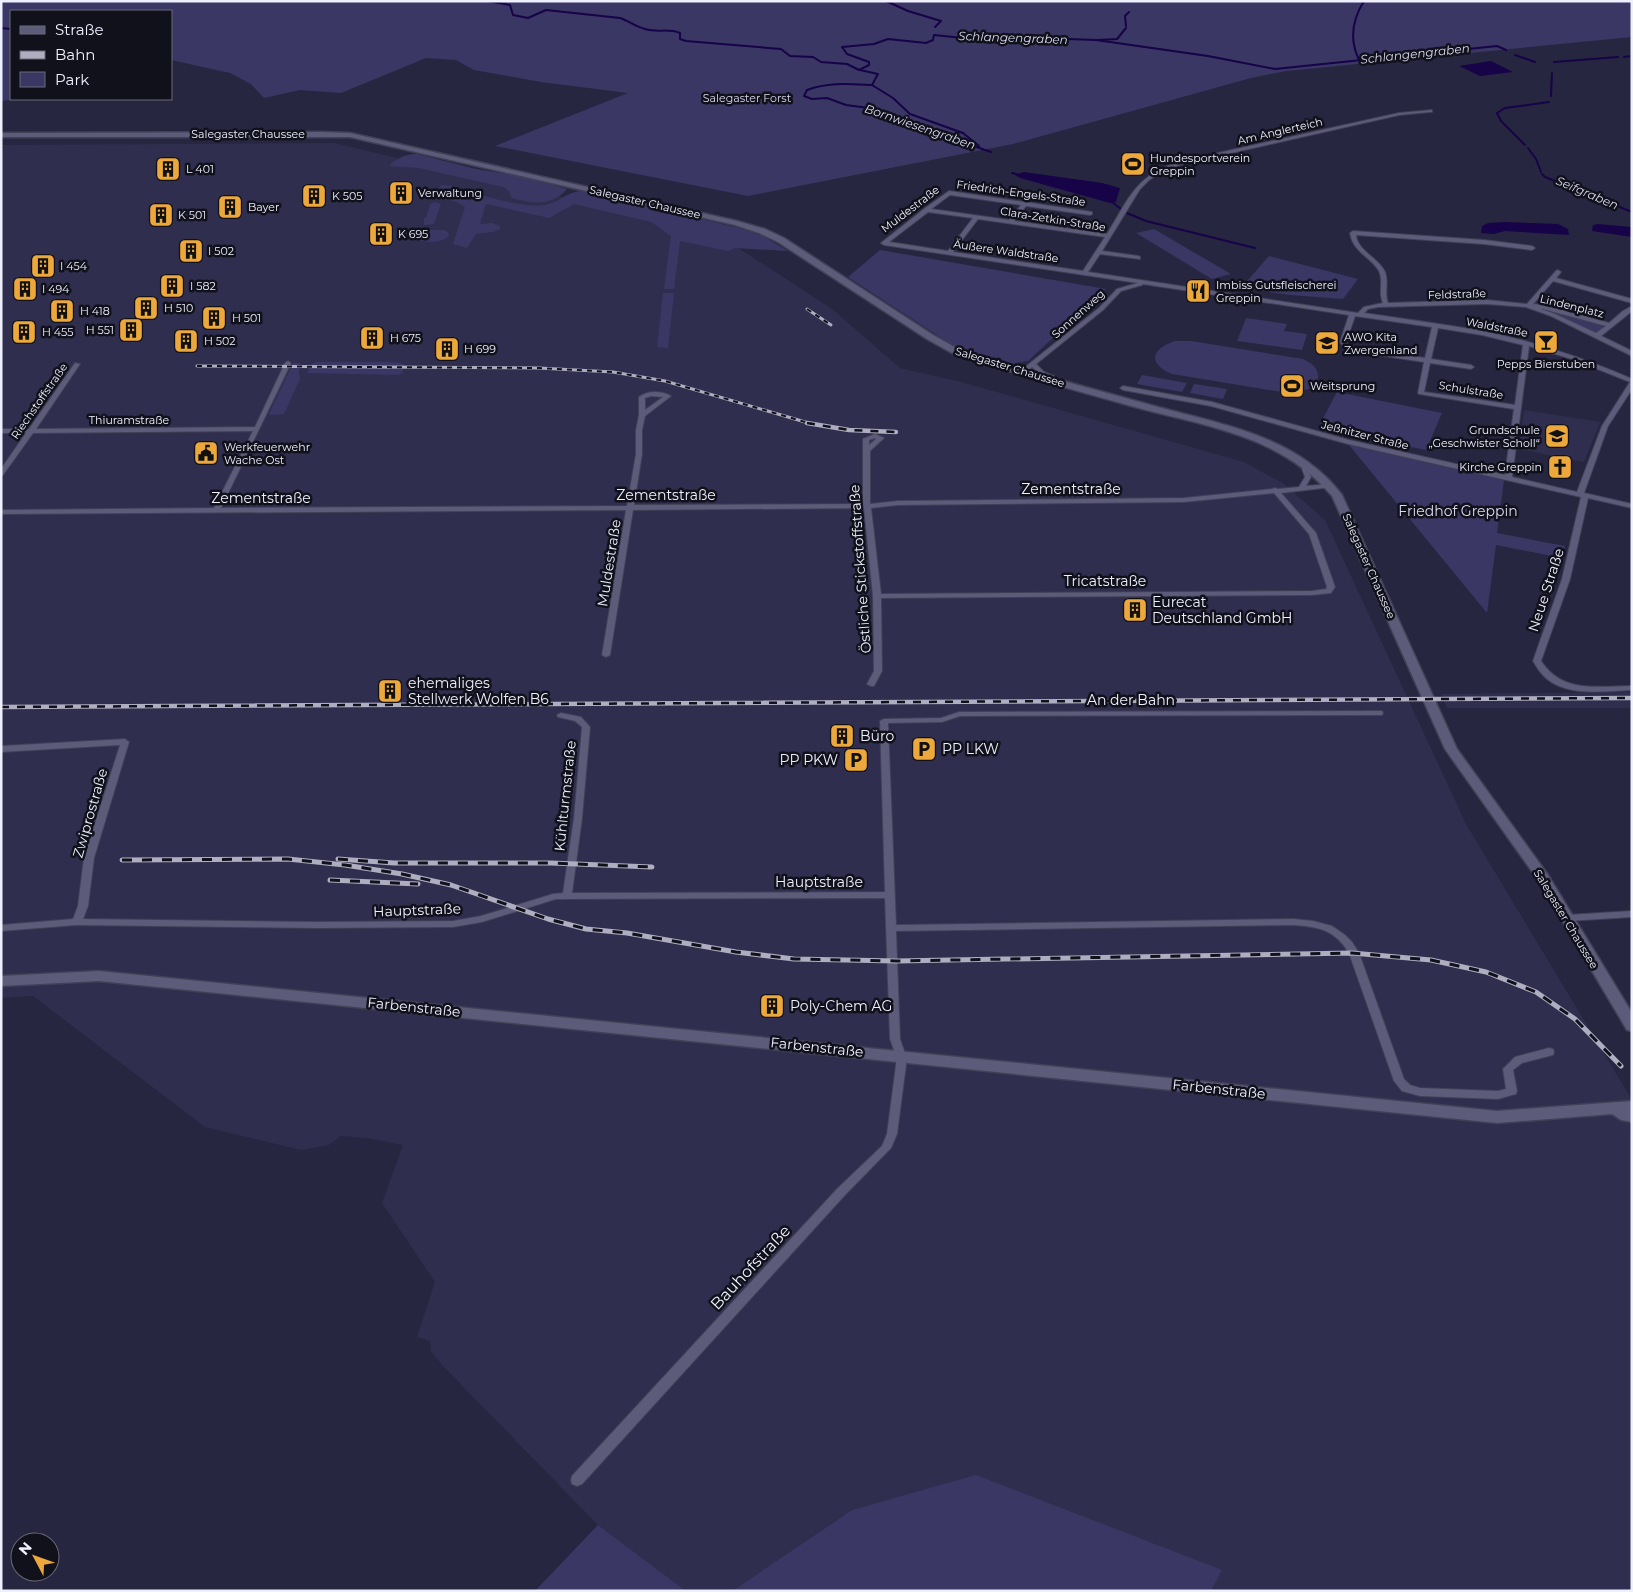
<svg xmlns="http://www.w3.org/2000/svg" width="1633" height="1592" font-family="Montserrat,sans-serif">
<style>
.built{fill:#2f2e4e}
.green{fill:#3a3764}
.water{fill:#170347}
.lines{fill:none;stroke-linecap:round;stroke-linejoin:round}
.stream{stroke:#170347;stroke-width:2}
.street-casing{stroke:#414056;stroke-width:2}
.secondary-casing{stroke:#414056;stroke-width:3}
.street{fill:#5c5c7a;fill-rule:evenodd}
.secondary{fill:#5c5c7a;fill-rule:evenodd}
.rail-far2-casing{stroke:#aeaec0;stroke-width:3}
.rail-far1-casing{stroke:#aeaec0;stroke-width:4.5}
.rail-casing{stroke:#aeaec0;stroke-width:5}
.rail-far2{stroke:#11111c;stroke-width:2;stroke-dasharray:5;stroke-linecap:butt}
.rail-far1{stroke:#11111c;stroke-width:2.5;stroke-dasharray:8;stroke-linecap:butt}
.rail{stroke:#11111c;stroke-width:3;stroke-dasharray:10;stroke-linecap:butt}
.labels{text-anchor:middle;stroke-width:5;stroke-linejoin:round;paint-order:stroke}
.far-park-label{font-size:11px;fill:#dbdbf0;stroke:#11111c}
.far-street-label{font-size:11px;fill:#eff0fe;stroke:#11111c}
.far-poi-label{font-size:11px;fill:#eff0fe;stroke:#11111c;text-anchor:start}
.far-water-label{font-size:12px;font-style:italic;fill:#d9daef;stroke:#11111c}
.street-label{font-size:14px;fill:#eff0fe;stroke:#11111c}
.park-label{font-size:14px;fill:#dbdbf0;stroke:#11111c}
.poi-label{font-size:14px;fill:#eff0fe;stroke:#11111c;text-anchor:start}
.near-street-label{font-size:16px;fill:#eff0fe;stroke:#11111c}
</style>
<rect width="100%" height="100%" fill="#272640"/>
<g class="built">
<path d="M334 143 717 234 832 309 900 368 961 382 1244 462 1284 484 1325 520 1466 824 1632 1100V1591H1211L1221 1570 852 1510 732 1591H686L598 1525 443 1366 431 1351 430 1341 417 1337 435 1282 382 1203 403 1145 367 1138 341 1136 329 1145 301 1150 205 1127 33 996 1 998V145Z"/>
<path d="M1524 410 1600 422 1584 462 1519 449Z"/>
<path d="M1632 692V708H1447L1441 694Z"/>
</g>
<g class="green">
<path d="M1 1H1632V37L1286 71 1251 78 1013 144 748 196 495 146 628 93 541 82 474 70 456 60 426 58 341 93 300 90 264 98 251 84 230 73 171 60V11H11V99H19L1 101Z"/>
<path d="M417 154 476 169 520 176 567 189C553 206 531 204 512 198L508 190 503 187 419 168 389 166C394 159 408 153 417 154Z"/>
<path d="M441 185 455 186 462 190C483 195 525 209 545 205 558 203 567 192 581 191L739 228 763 236 788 251 735 248 728 251 680 241 674 289H664L671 236 651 222 574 204 549 218 486 204 480 224 492 223 500 226V229L493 232 476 234 467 248 453 244 465 207 457 202 436 197Z"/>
<path d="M435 202 441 204 434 224 424 225V218H426L430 204Z"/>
<path d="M1154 229 1231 274 1212 279 1136 233Z"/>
<path d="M426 230H444L448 232 449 235C443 244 425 243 416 239L418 233Z"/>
<path d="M880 250 1106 289 1028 361 1011 364 955 347 848 277Z"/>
<path d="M1269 256 1358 279 1343 299 1290 295 1241 288Z"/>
<path d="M663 293H674L668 348 657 347Z"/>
<path d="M1547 310 1606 325 1595 333Z"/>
<path d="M1246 318 1287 324 1284 331 1307 334 1302 350 1237 341Z"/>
<path d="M1175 341H1191L1303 359C1313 364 1319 368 1318 380L1309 389 1288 393 1172 374C1147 363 1151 349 1175 341Z"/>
<path d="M317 362H392L401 363 405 366 402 373 398 375 307 373 311 364Z"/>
<path d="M293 363H301L299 372 300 379 284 414 271 415 269 414Z"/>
<path d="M1142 375 1187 383 1182 392 1137 384Z"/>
<path d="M1194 384 1227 389 1223 399 1190 393Z"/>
<path d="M1337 392 1442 413 1426 450 1318 428Z"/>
<path d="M1349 445 1504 480 1497 533 1565 546 1562 558 1496 545 1487 613Z"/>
<path d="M976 1475 1222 1570 1211 1591H732L852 1510Z"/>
<path d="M598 1525 686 1591H535Z"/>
</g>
<g class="water">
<path d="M1491 61 1513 72 1480 76 1459 66Z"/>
<path d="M1024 172 1102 183 1120 188 1116 202 1110 203 1020 178 1015 175Z"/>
<path d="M1506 222 1558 224 1568 229 1569 235 1505 231 1494 234 1481 233 1482 226 1488 223Z"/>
<path d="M1598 224 1632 227V237L1592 231 1593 225Z"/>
</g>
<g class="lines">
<g class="stream">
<path d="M488 1 510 5 513 15 528 18 546 10 620 18C629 21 636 27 645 29 658 33 668 28 680 33V39L686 41 781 49 790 56 813 57 821 62 847 64 859 70 869 65V62L847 54 842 47 874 44 888 39 926 43 933 40 934 35 973 39 1040 38 1096 40 1208 56 1275 69 1497 46 1506 50"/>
<path d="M886 1 908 11 941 21 935 27"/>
<path d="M1126 26 1125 16 1129 12"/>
<path d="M1 28 11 29"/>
<path d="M1098 40 1117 39 1126 28"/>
<path d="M1515 55 1535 62"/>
<path d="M1624 57 1632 56"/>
<path d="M1359 60C1349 39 1352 20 1364 1"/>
<path d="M1554 62 1618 57"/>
<path d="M860 70 878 74 872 85C849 84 829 82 807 90L804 96 812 99 827 98 846 105 876 109 891 114 905 122 991 152"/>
<path d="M872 85 893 98 910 114 963 133 979 146"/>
<path d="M1551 96 1552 73"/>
<path d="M1525 145 1501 121 1497 113 1505 108 1549 102"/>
<path d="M1528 148 1536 159 1541 172"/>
<path d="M1012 173 1020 175"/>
<path d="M1542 174 1545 177 1632 212"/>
<path d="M1112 202 1121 209"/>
<path d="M1127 213 1146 221 1255 248"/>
</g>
<defs>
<g id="street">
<path d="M1432 110V112H1430L1399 115 1183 164 1160 173 1149 180 1140 189 1102 251 1138 256 1140 257V259L1100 254 1088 272 1358 313 1364 307 1383 303C1378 293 1384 281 1379 271 1370 256 1353 252 1350 233L1353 231 1484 240 1532 246 1535 248 1532 250 1484 244 1356 235C1358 252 1378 257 1385 272 1389 282 1384 293 1388 303L1487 300 1527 304 1556 271 1558 270 1561 272 1556 278 1632 299V303L1553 281 1533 304 1543 305 1609 323 1623 311 1632 306V311L1601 336 1632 351V356L1551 316 1526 307 1487 304 1378 307 1368 309 1364 313C1403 319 1443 324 1482 331 1533 341 1584 358 1632 379V389L1608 426 1584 493 1632 504V508L1588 498 1570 579 1541 661C1563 694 1597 686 1632 686V690C1604 691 1563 698 1542 674 1538 670 1536 665 1533 661L1562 579 1581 497 1348 444 1211 406 1123 390 1120 388 1123 386 1212 402 1349 440 1505 475 1514 409 1419 394 1418 393 1424 362 1357 352 1344 347 1340 342 1349 315 1143 284 1142 285 1121 291 1103 310 1036 364 1044 372 1054 376 1058 381 1053 382 1050 378 1040 374 1032 367 1024 373 1019 372 1099 308 1117 289 1138 283 884 245 881 243 924 209 949 191 1092 212V214L1090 215 1026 206 1014 221 1107 234C1130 197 1136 174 1182 161L1399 113ZM950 195 1021 205 1009 220 931 209ZM928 212 973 218 948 251 889 242ZM978 219 1105 237 1083 271 953 252ZM1541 309H1543L1606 326 1596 333 1555 314ZM1355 316 1432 327 1425 358 1358 348 1348 345 1346 342ZM1438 328 1482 335 1523 345 1515 405 1424 392 1430 363 1471 369 1474 367 1471 365 1431 359ZM1529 346 1575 360 1630 382 1602 426 1577 492 1512 477Z"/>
<path d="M288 361 291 363 221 508 627 506 636 454V430L639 415V397C648 390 662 391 671 396L645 416 642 430V454L634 505 863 504V439L875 434 884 438 870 451V504L898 501 1184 498 1272 489 1275 488 1278 489 1299 487 1305 477 1302 469 1303 464 1306 462 1309 464 1308 469 1311 477 1306 486 1330 484 1332 485V487L1281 493 1316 533 1335 587 1331 593 1312 595 881 598 882 671 874 686H871L867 684 874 671 873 596 864 508 633 510 610 655 606 657 602 655 626 510 1 514V510L214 508 253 431 33 433 3 475 1 476V469L26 433H1V429H29L75 363 80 364 36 429 255 427 285 363ZM651 396 663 397 645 410V398ZM875 438 876 439 869 445V440ZM1274 493 1309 534 1327 587 1326 589 1312 591 881 594 871 508 898 505 1184 502Z"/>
<path d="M1379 711H1382L1383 713 1382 715 960 716 942 722 888 723 896 925 1294 919 1313 921 1332 926 1345 935 1352 942 1359 953 1404 1079 1410 1085 1420 1088 1498 1091 1506 1089 1503 1069 1515 1057 1549 1048 1553 1049 1554 1052 1553 1055 1522 1063 1513 1070 1517 1091 1516 1094 1498 1099 1420 1096 1402 1091 1394 1081 1349 953C1335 930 1320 927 1294 925L896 931 900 1039 906 1056V1065L897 1134 891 1148 845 1195 582 1484 577 1486 572 1484 571 1480 572 1476 837 1189 882 1146 887 1134 896 1065V1056L890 1039 885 898 556 899 482 922 453 927 318 928 77 925 1 931V925L73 919 78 906 84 858 120 745 1 752V746L125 739 129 742 94 858 88 906 83 919 318 922 453 921 481 916 553 894 563 893 574 818 582 727 575 721 558 717 557 715 561 713 581 717 590 727 582 818 572 893 885 892 880 721 884 719 941 718 959 712Z"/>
<path d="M1632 911V917L1567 921 1564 920 1562 918 1564 916 1567 915Z"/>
</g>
<g id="secondary">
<path d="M320 132 350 133 737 221 765 229 784 238 933 335 958 349C1018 369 1079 385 1140 402 1211 423 1295 432 1342 495L1457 749 1548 875 1632 1013V1031L1627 1030 1538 880 1445 749 1332 496C1280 435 1208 427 1135 407 1074 390 1012 373 952 353L927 339 778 242 759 233 735 225 350 137H1V133Z"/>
<path d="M99 971 1497 1111 1632 1101V1122L1621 1120 1612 1114 1497 1123 99 981 1 986V976Z"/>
</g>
</defs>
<use href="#street" class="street-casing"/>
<use href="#secondary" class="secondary-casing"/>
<use href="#street" class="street"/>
<use href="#secondary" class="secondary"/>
<defs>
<g id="rail-far2">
<path d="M807 309 831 325"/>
<path d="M197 366 539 368 613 372 665 381 812 424"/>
</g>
<g id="rail-far1">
<path d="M807 423 849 430 896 432"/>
<path d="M1 707 1632 698"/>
</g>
<g id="rail">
<path d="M338 859 394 863H551L652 867"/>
<path d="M122 860 288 859 345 865 402 874 451 885 548 919 586 929 627 933 736 952 794 959 897 961 1352 953 1431 960 1486 972 1536 992 1575 1019 1621 1066"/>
<path d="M330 880 418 884"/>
</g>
</defs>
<use href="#rail-far2" class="rail-far2-casing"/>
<use href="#rail-far1" class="rail-far1-casing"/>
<use href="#rail" class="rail-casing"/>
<use href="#rail-far2" class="rail-far2"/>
<use href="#rail-far1" class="rail-far1"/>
<use href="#rail" class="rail"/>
</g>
<defs>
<symbol id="stadium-square" viewBox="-11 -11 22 22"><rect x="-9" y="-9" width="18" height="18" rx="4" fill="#eda83b" stroke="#11111c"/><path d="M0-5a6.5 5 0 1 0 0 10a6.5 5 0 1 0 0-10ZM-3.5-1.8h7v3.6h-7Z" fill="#111"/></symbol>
<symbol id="building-square" viewBox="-11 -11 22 22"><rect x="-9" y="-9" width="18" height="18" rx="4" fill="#eda83b" stroke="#11111c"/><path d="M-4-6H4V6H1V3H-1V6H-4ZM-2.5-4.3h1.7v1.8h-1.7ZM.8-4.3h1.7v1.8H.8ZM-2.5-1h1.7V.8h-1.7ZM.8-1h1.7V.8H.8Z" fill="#111"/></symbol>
<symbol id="restaurant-square" viewBox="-11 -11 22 22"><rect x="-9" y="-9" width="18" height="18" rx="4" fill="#eda83b" stroke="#11111c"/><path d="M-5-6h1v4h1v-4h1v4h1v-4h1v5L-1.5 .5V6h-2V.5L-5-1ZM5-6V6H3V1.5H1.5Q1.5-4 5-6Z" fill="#111"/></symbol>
<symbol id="bar-square" viewBox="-11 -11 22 22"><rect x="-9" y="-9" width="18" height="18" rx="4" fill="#eda83b" stroke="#11111c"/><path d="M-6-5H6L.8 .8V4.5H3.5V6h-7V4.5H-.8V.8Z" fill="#111"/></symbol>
<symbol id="school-square" viewBox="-11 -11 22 22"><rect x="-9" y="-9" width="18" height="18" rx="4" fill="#eda83b" stroke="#11111c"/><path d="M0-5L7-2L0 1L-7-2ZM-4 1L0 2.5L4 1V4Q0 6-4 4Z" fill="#111"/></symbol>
<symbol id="civic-square" viewBox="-11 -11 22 22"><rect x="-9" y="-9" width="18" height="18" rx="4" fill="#eda83b" stroke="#11111c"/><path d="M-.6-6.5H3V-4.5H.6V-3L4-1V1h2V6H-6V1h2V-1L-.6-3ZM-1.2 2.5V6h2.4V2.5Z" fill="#111"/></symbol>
<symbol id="church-square" viewBox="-11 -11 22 22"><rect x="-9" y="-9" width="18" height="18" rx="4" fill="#eda83b" stroke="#11111c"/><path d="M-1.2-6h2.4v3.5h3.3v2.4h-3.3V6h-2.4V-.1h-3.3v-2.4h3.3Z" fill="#111"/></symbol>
<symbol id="parking-square" viewBox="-11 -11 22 22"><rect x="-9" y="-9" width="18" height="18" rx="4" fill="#eda83b" stroke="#11111c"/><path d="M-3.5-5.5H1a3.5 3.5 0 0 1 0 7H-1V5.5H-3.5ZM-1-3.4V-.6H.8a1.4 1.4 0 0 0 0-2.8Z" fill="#111"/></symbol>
</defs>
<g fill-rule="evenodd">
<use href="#stadium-square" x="1119" y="150" width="28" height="28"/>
<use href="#building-square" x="154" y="155" width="28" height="28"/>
<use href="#building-square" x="387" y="179" width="28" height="28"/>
<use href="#building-square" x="300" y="182" width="28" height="28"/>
<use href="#building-square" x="216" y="193" width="28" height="28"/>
<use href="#building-square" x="147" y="201" width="28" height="28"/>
<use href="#building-square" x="367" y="220" width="28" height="28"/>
<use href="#building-square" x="177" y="237" width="28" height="28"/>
<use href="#building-square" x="29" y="252" width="28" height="28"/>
<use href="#building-square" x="158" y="272" width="28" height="28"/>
<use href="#building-square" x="11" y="275" width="28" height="28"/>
<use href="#restaurant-square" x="1184" y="277" width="28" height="28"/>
<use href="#building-square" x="132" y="294" width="28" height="28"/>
<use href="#building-square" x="48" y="297" width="28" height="28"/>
<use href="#building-square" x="200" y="304" width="28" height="28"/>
<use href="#building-square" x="117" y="316" width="28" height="28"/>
<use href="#building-square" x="10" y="318" width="28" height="28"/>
<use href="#building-square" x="358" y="324" width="28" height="28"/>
<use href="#building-square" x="172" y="327" width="28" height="28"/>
<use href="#bar-square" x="1532" y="328" width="28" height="28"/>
<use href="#school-square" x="1313" y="329" width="28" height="28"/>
<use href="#building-square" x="433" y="335" width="28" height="28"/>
<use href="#stadium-square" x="1278" y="372" width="28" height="28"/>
<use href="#school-square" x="1543" y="422" width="28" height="28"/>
<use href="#civic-square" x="192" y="439" width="28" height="28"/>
<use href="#church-square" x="1546" y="453" width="28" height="28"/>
<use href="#building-square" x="1121" y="596" width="28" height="28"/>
<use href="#building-square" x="376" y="677" width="28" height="28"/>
<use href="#building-square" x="828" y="722" width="28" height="28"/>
<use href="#parking-square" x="910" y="735" width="28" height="28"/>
<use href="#parking-square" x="842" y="746" width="28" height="28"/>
<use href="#building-square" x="758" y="992" width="28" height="28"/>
</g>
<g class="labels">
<g class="far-park-label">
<text x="747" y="102">Salegaster Forst</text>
</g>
<g class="far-street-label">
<text transform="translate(1280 131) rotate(-13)" y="4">Am Anglerteich</text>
<text x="248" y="138">Salegaster Chaussee</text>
<text transform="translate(1021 193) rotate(8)" y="4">Friedrich-Engels-Straße</text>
<text transform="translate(645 202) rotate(13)" y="4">Salegaster Chaussee</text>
<text transform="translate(910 209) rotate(-37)" y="4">Muldestraße</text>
<text transform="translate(1053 219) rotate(9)" y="4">Clara-Zetkin-Straße</text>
<text transform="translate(1006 251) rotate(8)" y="4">Äußere Waldstraße</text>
<text transform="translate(1457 294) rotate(-2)" y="4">Feldstraße</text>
<text transform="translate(1572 306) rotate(14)" y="4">Lindenplatz</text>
<text transform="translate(1078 314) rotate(-42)" y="4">Sonnenweg</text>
<text transform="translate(1497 327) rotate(11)" y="4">Waldstraße</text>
<text transform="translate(1010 367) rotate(17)" y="4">Salegaster Chaussee</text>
<text transform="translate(1471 390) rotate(9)" y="4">Schulstraße</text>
<text transform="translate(39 401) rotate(-55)" y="4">Riechstoffstraße</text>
<text x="129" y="424">Thiuramstraße</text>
<text transform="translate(1365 435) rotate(14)" y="4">Jeßnitzer Straße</text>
<text transform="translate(1369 566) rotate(66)" y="4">Salegaster Chaussee</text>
<text transform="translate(1566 919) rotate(59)" y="4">Salegaster Chaussee</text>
</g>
<g class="far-poi-label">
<text x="1150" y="162">Hundesportverein<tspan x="1150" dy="13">Greppin</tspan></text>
<text x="186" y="173">L 401</text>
<text x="418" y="197">Verwaltung</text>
<text x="332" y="200">K 505</text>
<text x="248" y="211">Bayer</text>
<text x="178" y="219">K 501</text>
<text x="398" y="238">K 695</text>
<text x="208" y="255">I 502</text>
<text x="60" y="270">I 454</text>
<text x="1216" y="289">Imbiss Gutsfleischerei<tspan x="1216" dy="13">Greppin</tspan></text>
<text x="190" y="290">I 582</text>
<text x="42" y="293">I 494</text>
<text x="164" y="312">H 510</text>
<text x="80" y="315">H 418</text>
<text x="232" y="322">H 501</text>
<text x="114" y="334" text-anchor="end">H 551</text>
<text x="42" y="336">H 455</text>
<text x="1344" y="341">AWO Kita<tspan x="1344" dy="13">Zwergenland</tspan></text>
<text x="390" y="342">H 675</text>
<text x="204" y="345">H 502</text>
<text x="464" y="353">H 699</text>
<text x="1546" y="368" text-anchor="middle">Pepps Bierstuben</text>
<text x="1310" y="390">Weitsprung</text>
<text x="1540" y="434" text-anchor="end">Grundschule<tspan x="1540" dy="13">„Geschwister Scholl“</tspan></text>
<text x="224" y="451">Werkfeuerwehr<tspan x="224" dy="13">Wache Ost</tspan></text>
<text x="1542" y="471" text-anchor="end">Kirche Greppin</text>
</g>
<g class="far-water-label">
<text transform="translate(1013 38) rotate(2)" y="4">Schlangengraben</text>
<text transform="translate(1415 54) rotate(-6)" y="4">Schlangengraben</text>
<text transform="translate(920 127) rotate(19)" y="4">Bornwiesengraben</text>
<text transform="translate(1587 193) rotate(23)" y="4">Seifgraben</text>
</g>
<g class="street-label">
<text x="1071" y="494">Zementstraße</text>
<text x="666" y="500">Zementstraße</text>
<text x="261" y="503">Zementstraße</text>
<text transform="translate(609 563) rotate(-81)" y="5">Muldestraße</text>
<text transform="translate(860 569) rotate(-94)" y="5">Östliche Stickstoffstraße</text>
<text x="1105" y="586">Tricatstraße</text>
<text transform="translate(1546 590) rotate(-72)" y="5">Neue Straße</text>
<text x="1131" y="705">An der Bahn</text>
<text transform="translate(565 796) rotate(-84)" y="5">Kühlturmstraße</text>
<text transform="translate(90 813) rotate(-74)" y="5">Zwiprostraße</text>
<text x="819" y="887">Hauptstraße</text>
<text transform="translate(417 910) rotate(-2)" y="5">Hauptstraße</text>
<text transform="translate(414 1007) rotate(6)" y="5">Farbenstraße</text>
<text transform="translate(817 1047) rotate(6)" y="5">Farbenstraße</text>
<text transform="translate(1219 1089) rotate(6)" y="5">Farbenstraße</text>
</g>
<g class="park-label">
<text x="1458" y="516">Friedhof Greppin</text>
</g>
<g class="poi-label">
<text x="1152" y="607">Eurecat<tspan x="1152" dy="16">Deutschland GmbH</tspan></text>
<text x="408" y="688">ehemaliges<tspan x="408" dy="16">Stellwerk Wolfen B6</tspan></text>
<text x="860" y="741">Büro</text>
<text x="942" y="754">PP LKW</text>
<text x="838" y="765" text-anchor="end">PP PKW</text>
<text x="790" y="1011">Poly-Chem AG</text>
</g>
<g class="near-street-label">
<text transform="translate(750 1267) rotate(-47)" y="6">Bauhofstraße</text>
</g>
</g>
<rect width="1633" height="1592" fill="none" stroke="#eff0fe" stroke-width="5"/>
<rect x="10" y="10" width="162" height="90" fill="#11111c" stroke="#6a6a76"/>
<rect x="20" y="26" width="25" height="8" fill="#5c5c7a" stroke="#6a6a76"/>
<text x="55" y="35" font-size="15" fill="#eff0fe">Straße</text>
<rect x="20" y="51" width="25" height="8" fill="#aeaec0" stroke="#6a6a76"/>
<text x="55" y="60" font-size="15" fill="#eff0fe">Bahn</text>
<rect x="20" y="72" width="25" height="15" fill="#3a3764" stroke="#6a6a76"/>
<text x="55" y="85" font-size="15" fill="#eff0fe">Park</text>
<g transform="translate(35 1557) rotate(311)"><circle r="24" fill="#11111c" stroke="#6a6a76"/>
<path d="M0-4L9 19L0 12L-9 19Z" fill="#eda83b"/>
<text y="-8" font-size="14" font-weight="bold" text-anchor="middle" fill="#eff0fe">N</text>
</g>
</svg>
